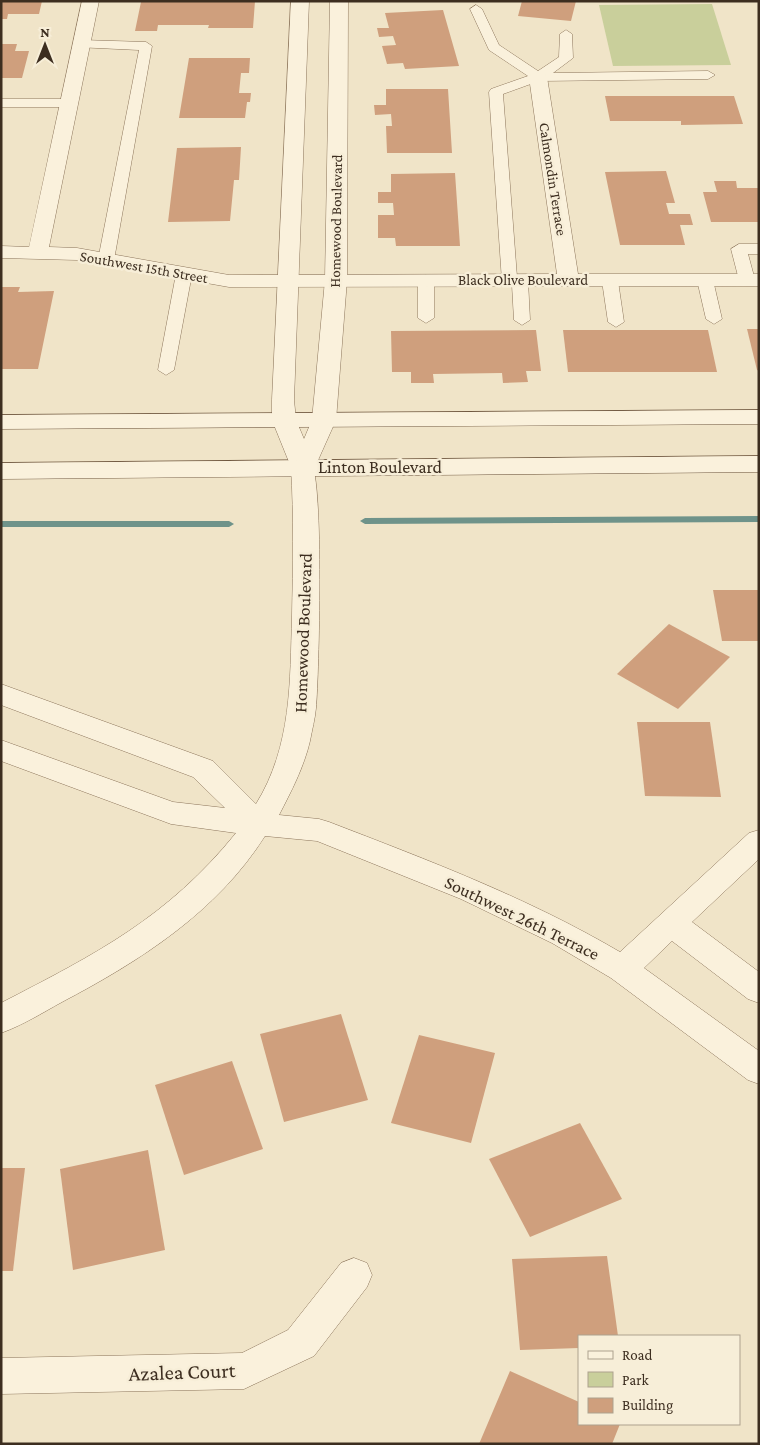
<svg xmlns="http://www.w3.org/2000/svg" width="760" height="1445" font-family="'Crimson Pro',serif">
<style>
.green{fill:#c9cf9b}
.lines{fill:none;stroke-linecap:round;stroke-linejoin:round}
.stream{fill:#6f938a;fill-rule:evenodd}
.building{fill:#cf9f7d}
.service-casing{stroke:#8d765c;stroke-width:1}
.minor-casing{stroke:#8d765c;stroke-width:1}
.tertiary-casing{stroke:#8d765c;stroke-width:1}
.secondary-casing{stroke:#6f573f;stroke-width:1}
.service{fill:#faf1dc;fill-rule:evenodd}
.minor{fill:#faf1dc;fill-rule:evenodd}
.tertiary{fill:#faf1dc;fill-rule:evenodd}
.secondary{fill:#faf1dc;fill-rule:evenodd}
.labels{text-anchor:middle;stroke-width:5;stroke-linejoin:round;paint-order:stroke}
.far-street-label{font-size:15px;fill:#3d2e20;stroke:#f7eed8}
.street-label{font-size:18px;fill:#3d2e20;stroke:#f7eed8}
.near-street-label{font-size:21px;fill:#3d2e20;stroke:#f7eed8}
</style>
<rect width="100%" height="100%" fill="#f0e4c8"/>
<path class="green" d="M712 4 731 65 613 66 599 5Z"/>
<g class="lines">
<g class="stream">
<path d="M759 516V522L365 524 360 521 365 518Z"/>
<path d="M1 521H229L234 524 229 527H1Z"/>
</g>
</g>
<g class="building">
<path d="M1 1H42L39 14H8L7 19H1Z"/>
<path d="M255 1 253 28H208L209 25H158L157 31H135L141 2Z"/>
<path d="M522 1H576L571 21 518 16Z"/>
<path d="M443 10 459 66 405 69 403 63 387 64 382 46 396 45 393 36 379 37 377 28H389L385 13Z"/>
<path d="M1 44H17L15 51H29L22 78H1Z"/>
<path d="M189 58H250L249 73H241L239 93H251L250 102H247L245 118H179Z"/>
<path d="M386 89H448L452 153H387L386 126H392L391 114 375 115 374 105H386Z"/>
<path d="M605 96H734L743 124 681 125V121H610Z"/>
<path d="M241 147 239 180H234L230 221 168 222 177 148Z"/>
<path d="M666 171 675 203H666L669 214H690L693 225H680L685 245H620L605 172Z"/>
<path d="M455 173 460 246H396L395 238H378V215H394L393 203H378V192H391V174Z"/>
<path d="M714 181H736L737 188H758L759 222H711L703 192H717Z"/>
<path d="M1 287H20L18 292 54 291 38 369H1Z"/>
<path d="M747 329H759V371L757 370Z"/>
<path d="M536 330 541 371H526L528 382 503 383 502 373 433 374 434 383H411V372H392L391 331Z"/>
<path d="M563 330H708L717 372H568Z"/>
<path d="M713 590H759V641H722Z"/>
<path d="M669 624 730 657 678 709 617 674Z"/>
<path d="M637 722H710L721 797 645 796Z"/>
<path d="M341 1014 368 1100 284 1122 260 1034Z"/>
<path d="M419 1035 495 1053 471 1143 391 1123Z"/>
<path d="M232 1061 263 1149 184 1175 155 1085Z"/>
<path d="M580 1123 622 1199 530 1237 489 1159Z"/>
<path d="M148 1150 165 1250 73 1270 60 1169Z"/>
<path d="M1 1168H25L13 1271H1Z"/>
<path d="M607 1256 618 1336H579V1348L520 1350 512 1259Z"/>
<path d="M510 1371 579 1402V1424H620L612 1444H479Z"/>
</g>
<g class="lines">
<defs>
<g id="service">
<path d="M476 5 482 9 499 45 538 71 559 57 560 34 566 30 572 34 573 58 553 73 708 71 715 75 708 79 539 81 503 94 517 277 525 278 528 281 530 320 522 325 514 320 512 285 505 284 502 281 489 92 491 89 528 76 489 50 470 9Z"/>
<path d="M81 40 146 42 152 46 114 260 106 265 98 260 139 50 76 47 75 44Z"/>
<path d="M1 99H68L75 103 68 107H1Z"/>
<path d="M739 244H759V254H748L755 280 752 283H742L739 280 731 249Z"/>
<path d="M184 269 192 274 174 370 166 375 158 370 176 274Z"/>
<path d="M426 275 434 280V318L426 323 418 318V280Z"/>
<path d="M705 275 713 280 722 319 714 324 706 319 697 280Z"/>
<path d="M610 276 618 281 624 322 616 327 608 322 602 281Z"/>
</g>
<g id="minor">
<path d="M82 1H99L49 247 77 248 229 275 557 274 529 77 532 73H544L547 77 578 274H759V286L229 287 77 260 1 258V246L29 247Z"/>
<path d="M303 459 311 462C324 481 319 675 316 708 315 719 312 730 310 741 304 767 291 792 279 815L319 819 329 822C430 861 526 897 620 952L749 833 759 830V859L692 922 759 972V1003L748 999 672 941 644 968 759 1051V1084L748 1080 611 978 552 943 461 899 317 841 265 836C217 912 140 961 62 1002 42 1013 23 1025 1 1033V1003C96 954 167 918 236 833L171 824 1 761V740L173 802 225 808 193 777 1 705V684L213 761 256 804C292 746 290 681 292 616 293 566 294 517 291 467L295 462Z"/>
<path d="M354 1258 367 1263 372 1275 367 1287 314 1356 244 1389 1 1394V1358L242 1353 288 1330 341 1263Z"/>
</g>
<path id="tertiary" d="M291 1H309L294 400 296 420 304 439 312 420 325 280 330 1H348L347 280 336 420 315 467 311 472 303 475 295 472 291 467 272 420V400Z"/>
<g id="secondary">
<path d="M759 410V424L1 429V415Z"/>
<path d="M759 456V472L1 479V463Z"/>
</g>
</defs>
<use href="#service" class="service-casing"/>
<use href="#minor" class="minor-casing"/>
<use href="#tertiary" class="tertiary-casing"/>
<use href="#secondary" class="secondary-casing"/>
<use href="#service" class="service"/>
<use href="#minor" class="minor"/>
<use href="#tertiary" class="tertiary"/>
<use href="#secondary" class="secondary"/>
</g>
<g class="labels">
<g class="far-street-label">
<text transform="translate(553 179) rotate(81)" y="5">Calmondin Terrace</text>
<text transform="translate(336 221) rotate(-89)" y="5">Homewood Boulevard</text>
<text transform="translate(144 267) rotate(10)" y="5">Southwest 15th Street</text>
<text x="523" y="285">Black Olive Boulevard</text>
</g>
<g class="street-label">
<text x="380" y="473">Linton Boulevard</text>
<text transform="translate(303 633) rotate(-88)" y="6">Homewood Boulevard</text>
<text transform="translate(522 918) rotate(26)" y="6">Southwest 26th Terrace</text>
</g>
<g class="near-street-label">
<text transform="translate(182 1372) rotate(-2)" y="7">Azalea Court</text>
</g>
</g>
<rect width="760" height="1445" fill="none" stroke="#3d2e20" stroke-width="5"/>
<rect x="578" y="1335" width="162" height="90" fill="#f7eed8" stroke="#ada18e"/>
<rect x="588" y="1351" width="25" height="8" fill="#faf1dc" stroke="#ada18e"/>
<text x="622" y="1360" font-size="15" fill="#3d2e20">Road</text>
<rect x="588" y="1372" width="25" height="15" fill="#c9cf9b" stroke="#ada18e"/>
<text x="622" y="1385" font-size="15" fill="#3d2e20">Park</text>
<rect x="588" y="1398" width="25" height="15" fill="#cf9f7d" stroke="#ada18e"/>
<text x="622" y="1410" font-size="15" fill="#3d2e20">Building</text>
<g transform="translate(45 45)" stroke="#f7eed8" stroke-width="4" paint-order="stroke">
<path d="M0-4L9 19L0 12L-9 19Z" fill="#3d2e20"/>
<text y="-8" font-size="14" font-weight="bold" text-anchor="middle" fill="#3d2e20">N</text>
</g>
</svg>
